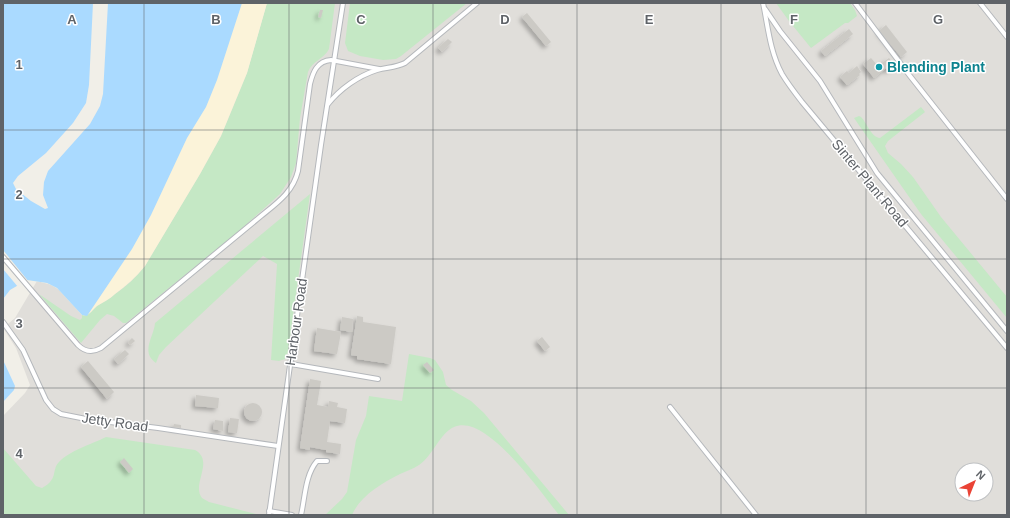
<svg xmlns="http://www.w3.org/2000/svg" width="1010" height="518" font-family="Arial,sans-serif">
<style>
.industrial{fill:#e0deda;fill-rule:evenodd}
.green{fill:#c5e8c5}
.sand{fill:#fbf3d9}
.water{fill:#aadaff}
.pier{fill:#f1efe8}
.building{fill:#cccac5;filter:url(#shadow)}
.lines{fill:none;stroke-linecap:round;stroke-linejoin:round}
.service-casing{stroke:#b5b8bc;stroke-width:6}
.service{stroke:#fff;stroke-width:4}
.grid{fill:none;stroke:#5f6368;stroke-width:1;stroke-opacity:0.55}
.culture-dot{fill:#0f9aa8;stroke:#fff;stroke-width:1.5}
.labels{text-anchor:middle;stroke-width:3;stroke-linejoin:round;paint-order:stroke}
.culture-label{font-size:14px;font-weight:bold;fill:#0d838f;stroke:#fff;text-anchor:start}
.street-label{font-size:14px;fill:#5f6368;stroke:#fff}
.grid-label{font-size:13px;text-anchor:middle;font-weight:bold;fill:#5f6368;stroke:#fff;stroke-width:3;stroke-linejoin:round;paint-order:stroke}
</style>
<defs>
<filter id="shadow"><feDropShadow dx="-3" dy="3" stdDeviation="2" flood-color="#0004"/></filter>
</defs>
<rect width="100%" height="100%" fill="#f1efe8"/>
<path class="industrial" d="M267 3H1007V515H3V416L25 393 30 385 16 348 3 328 15 318 37 281 52 285 62 292 247 73ZM962 470H986V494H962Z"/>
<g class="green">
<path d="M267 3H335L329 49C324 59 312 61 308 72L300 118 296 163 291 177 280 194 239 231 126 323H123L114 316 107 314 100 320 81 343 39 294 71 316 80 320 82 318V315C89 317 92 310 97 306 103 302 110 299 115 294 127 286 136 277 145 266L200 174 221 136 247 73Z"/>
<path d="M350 3H467L401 56 396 59 383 60 360 56 348 51 345 43Z"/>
<path d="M776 3H850L855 10 857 16 848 23H845L811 48 789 21Z"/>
<path d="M921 107 925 112 888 141 885 146 888 153 901 164 913 177 941 217 1007 297V318L921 214 854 118 859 116 861 117C867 123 871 137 880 138Z"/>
<path d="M310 194 288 352 285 359 279 361 271 360 277 264 263 256 166 347 159 355 156 363C140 352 154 337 155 323Z"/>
<path d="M409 354 430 358 435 360 443 372 446 385 452 390 471 401 484 413 569 515H559C542 494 486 412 454 427 440 433 432 457 419 465 413 469 406 471 400 474 382 483 360 496 352 515H325L342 499 347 492 356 440 366 416 369 396 402 401Z"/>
<path d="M106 437 195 450C215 461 191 484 202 498L209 502 260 515H3V448L36 486 42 488C59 479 51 470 59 462 69 451 92 444 106 437Z"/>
</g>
<path class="sand" d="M95 3H267L247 73 221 136 200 174 145 266C136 277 126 286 115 294 110 299 103 302 97 306 92 310 89 317 82 315L57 288 47 283 27 280 10 290 3 298Z"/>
<g class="water">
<path d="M3 3H242L217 80 206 107 187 138 151 215 132 249 87 316 82 315 57 288 47 283 27 280 10 290 3 299Z"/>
<path d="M3 360 15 386 14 390 3 402Z"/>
</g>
<g class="pier">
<path d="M93 3H108L103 94 100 106 90 124 48 171 44 182 43 195 48 208 45 209 31 201 16 189 13 183 18 176 46 153 73 123 86 103 89 85Z"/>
<path d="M3 250 29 282 18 287 3 269Z"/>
</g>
<g class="building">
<path d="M320 10H323L321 18 318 17Z"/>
<path d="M527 13 551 42 546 46 522 17Z"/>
<path d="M886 25 907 52 901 57 879 31Z"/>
<path d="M849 29 853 34 825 56 821 51Z"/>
<path d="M448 39 452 42 442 52 438 48Z"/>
<path d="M871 58 878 66 889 58 895 66 888 71 886 68 874 78 863 64Z"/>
<path d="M857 66 861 72 859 74 860 75 847 85 840 77 847 71 849 73Z"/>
<path d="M357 316 363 317V322L396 327 391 364 357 359V356L351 355Z"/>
<path d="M342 317 353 319 352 332 340 330Z"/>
<path d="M317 328 341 332 337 354 314 351Z"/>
<path d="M542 337 550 347 545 351 537 341Z"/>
<path d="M132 338 135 341 130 345 128 342Z"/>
<path d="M125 350 129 354 118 364 114 359Z"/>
<path d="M88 361 114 392 107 399 81 367Z"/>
<path d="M427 362 434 370 430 373 423 365Z"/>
<path d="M310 379 321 381 317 405 328 407 329 401 338 403 337 407 347 409 345 423 330 421 327 442 341 444 340 454 326 452V450L310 447V450L300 448Z"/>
<path d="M196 395 219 398 218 408 195 406Z"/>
<circle cx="253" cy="412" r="9"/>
<path d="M230 418 239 419 237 433 228 432Z"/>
<path d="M215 420 223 421V431L213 429Z"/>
<path d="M174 424 181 425V428L173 427Z"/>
<path d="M124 458 133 469 129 473 120 462Z"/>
</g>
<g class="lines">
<defs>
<g id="service">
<path d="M763 3C768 27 770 52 782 74 788 84 795 93 802 102L1007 348"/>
<path d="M855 3 910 76 1007 199"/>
<path d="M980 3 1007 37"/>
<path d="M765 9 780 31 820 81 877 173 1007 331"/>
<path d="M328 104C340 89 358 76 377 70 387 67 395 68 405 63L477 3"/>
<path d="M3 257 78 345C85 352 92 353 101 348L261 216C277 203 293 192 298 171L310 84C313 72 317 61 331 60L379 69"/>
<path d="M3 322 23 350 46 400 53 409 61 414 86 419 158 428 278 446"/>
<path d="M291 364 378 379"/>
<path d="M670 407 756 515"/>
<path d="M269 511 292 515"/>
<path d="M269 515 321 145 343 3"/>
<path d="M301 515C305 498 305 475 317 461H327"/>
</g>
</defs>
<use href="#service" class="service-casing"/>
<use href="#service" class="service"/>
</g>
<path class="grid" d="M144 3V515M289 3V515M433 3V515M577 3V515M721 3V515M866 3V515M3 130H1007M3 259H1007M3 388H1007"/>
<circle class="culture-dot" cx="879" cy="67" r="4"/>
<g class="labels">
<g class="culture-label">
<text x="887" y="72">Blending Plant</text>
</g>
<g class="street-label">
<text transform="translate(870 183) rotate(50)" y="5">Sinter Plant Road</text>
<text transform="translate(296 322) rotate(-82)" y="5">Harbour Road</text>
<text transform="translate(115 422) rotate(8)" y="5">Jetty Road</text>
</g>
</g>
<g class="grid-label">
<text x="72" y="24">A</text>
<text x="216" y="24">B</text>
<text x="361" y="24">C</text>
<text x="505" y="24">D</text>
<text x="649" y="24">E</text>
<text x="794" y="24">F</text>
<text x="938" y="24">G</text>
<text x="19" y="69">1</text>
<text x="19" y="199">2</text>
<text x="19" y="328">3</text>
<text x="19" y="458">4</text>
</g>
<rect width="1010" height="518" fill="none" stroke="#5f6368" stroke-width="8"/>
<g transform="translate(974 482) rotate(43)"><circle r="19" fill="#ffffff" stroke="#bfc1c3"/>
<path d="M0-3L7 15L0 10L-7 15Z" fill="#ea4335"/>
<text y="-6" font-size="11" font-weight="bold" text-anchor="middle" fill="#5f6368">N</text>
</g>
</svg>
